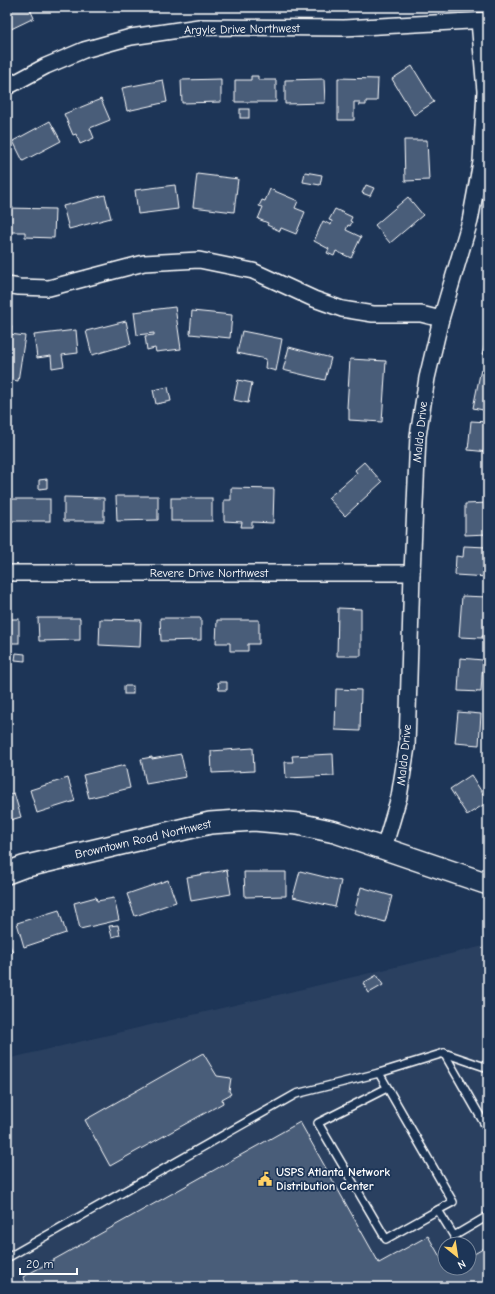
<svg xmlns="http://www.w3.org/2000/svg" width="495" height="1294" font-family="'Comic Neue',sans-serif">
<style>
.built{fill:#2a4161;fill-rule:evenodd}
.building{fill:#4a5d79;stroke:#fff}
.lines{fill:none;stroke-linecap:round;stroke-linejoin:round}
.lane-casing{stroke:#fff;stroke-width:10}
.street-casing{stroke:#fff;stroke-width:18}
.secondary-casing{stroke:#fff;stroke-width:24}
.lane{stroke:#1d3557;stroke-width:7}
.street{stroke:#1d3557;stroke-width:15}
.secondary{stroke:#1d3557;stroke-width:21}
.labels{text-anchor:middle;stroke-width:3.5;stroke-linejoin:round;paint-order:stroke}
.street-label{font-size:12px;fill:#fff;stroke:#1d3557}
.poi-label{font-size:12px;font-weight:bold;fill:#fff;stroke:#1d3557;text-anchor:start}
</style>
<rect width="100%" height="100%" fill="#1d3557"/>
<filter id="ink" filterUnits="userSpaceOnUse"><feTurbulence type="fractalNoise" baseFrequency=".025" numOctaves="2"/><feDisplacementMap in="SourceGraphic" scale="8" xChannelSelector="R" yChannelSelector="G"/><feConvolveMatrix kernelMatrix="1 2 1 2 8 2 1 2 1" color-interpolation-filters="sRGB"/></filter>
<g filter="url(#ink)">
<path class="built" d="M488 945V1287H7V1059ZM445 1244H469V1268H445Z"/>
<g class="building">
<path d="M7 7H29L34 18 7 31Z"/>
<path d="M412 66 434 102 414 115 392 79Z"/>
<path d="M251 76H258V80H276V102H235V80H251Z"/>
<path d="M338 78 378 79 377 101H366V105H359V102H354V120H338Z"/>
<path d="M221 79V102L182 103 181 80Z"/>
<path d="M324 79 325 103 285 104V80Z"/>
<path d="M163 80 167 102 127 111 122 88Z"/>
<path d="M101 99 110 120 90 128 94 138 80 144 76 134 73 135 64 114Z"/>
<rect x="240" y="109" width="9" height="9"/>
<path d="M50 121 61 141 23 161 13 141Z"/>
<path d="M404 140H427L429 180 405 181Z"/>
<path d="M305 172 322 175 320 185 303 182Z"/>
<path d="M197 174 238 179 234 212 193 207Z"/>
<path d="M175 185 178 209 138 214 135 190Z"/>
<path d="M366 185 374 188 370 196 362 193Z"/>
<path d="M270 189 298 201 295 208 305 212 296 234 281 228 280 231 267 225 268 223 258 219 263 207 259 206 262 200 265 201Z"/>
<path d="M105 195 111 218 69 229 63 206Z"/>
<path d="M408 197 423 215 390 243 375 225Z"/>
<path d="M7 208 55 209 54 238 25 237V232H7Z"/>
<path d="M335 209 352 217 350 221 352 222 350 226 348 225 346 230 361 237 351 258 336 251 334 256 327 253 329 249 314 241 323 221 331 225 332 221 329 220Z"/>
<path d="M175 307 181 349 156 352 155 348 147 350 145 336 154 335V333L137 335 134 312Z"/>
<path d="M192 311 232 315 230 338 190 334Z"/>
<path d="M126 321 131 344 92 355 86 331Z"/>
<path d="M7 325 12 326 10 334 25 336 18 381 7 379Z"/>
<path d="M76 330 78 353 62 355 64 366 52 368 51 356 37 358 34 335Z"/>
<path d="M242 331 282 339 276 371 265 368 266 359 237 353Z"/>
<path d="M488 335V355L482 354Z"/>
<path d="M289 347 331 358 325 380 283 370Z"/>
<path d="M350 359 386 361 382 422 349 420V409L347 408Z"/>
<path d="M481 369 488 370V411L473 408Z"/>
<path d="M238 380 252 383 248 403 234 400Z"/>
<path d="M168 387 171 401 156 404 153 390Z"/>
<path d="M471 421 488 422V452L468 450Z"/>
<path d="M364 462 382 482 345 516 328 498 357 473 355 470Z"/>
<path d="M47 479V488L39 489V480Z"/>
<path d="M231 488 274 489 273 523 252 522V527H241L242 522 224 521V500H231Z"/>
<path d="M116 496H158V520L117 521Z"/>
<path d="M64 497 104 498V521H64Z"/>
<rect x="171" y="498" width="41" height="23"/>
<rect x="8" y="499" width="42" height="22"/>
<path d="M488 503V534L465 535V504Z"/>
<path d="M464 546 487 547 486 564H488V577L455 575 456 556 463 557Z"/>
<path d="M462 596 488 597V636H482V638L459 637Z"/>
<path d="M338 608 361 609V656H337Z"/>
<path d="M38 618H80V640L39 641Z"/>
<path d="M160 618H201V640L161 641Z"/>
<rect x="7" y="619" width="12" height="24"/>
<path d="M100 619 141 620 140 647 99 645Z"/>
<path d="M217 620H259V644H248V651H230V643H216Z"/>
<path d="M16 653 25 654V661L15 660Z"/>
<path d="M460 658 483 660 481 692 458 691Z"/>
<path d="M218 682H227V690H219Z"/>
<rect x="124" y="686" width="9" height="8"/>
<path d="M336 689 361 690 360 731 335 730Z"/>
<path d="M458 712 481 714 479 745 455 743Z"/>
<path d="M253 748 254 771 212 773 211 751Z"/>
<path d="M181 754 186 777 146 784 141 759 152 757V759Z"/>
<path d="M333 754 334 776 286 778 285 762H293L292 756Z"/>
<path d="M125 765 130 788 89 798 83 775Z"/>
<path d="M471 775 488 802 467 815 450 789Z"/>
<path d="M68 778 75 801 37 813 30 790Z"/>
<path d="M14 793 21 817 7 821V795Z"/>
<path d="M227 870 231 894 191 901 187 877Z"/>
<path d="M300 871 341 881 335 907 293 897Z"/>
<path d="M244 872H286V896L245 897Z"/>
<path d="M168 880 176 902 135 916 127 894Z"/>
<path d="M361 887 392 896 385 922 354 913Z"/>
<path d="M96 897 97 901 114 898 119 920 80 929 74 903Z"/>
<path d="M59 910 66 933 24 947 17 923Z"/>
<path d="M118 925 120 935 112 937 109 926Z"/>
<path d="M7 940 13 952 7 954Z"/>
<path d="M377 975 383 985 369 993 363 983Z"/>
<path d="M203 1053 217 1076 231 1078 229 1091 231 1094 222 1099 223 1103 110 1166 85 1120Z"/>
<path d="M300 1122 379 1263 428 1236 447 1269 449 1268H469V1257L488 1246V1287H29L23 1277Z"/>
</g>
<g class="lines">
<defs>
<g id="lane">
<path d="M444 1053 488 1130"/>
<path d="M379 1073 453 1202 438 1210 454 1236 488 1216"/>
<path d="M387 1088 318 1123 386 1239 438 1210"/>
<path d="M7 1258 296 1094 379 1073 444 1053 488 1068"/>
</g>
<g id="street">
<path d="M7 87 46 66 84 50 131 37 199 27 344 28 488 20"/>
<path d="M7 285 19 287 49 288 144 263 199 260 253 271 314 299 342 309 373 314H421L441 319"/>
<path d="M7 573H412"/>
<path d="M384 848 399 797 407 747 412 573 418 436 427 378 441 319 470 221 481 162 485 91 479 21"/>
</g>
<path id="secondary" d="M7 873 23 867 210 823 254 820 298 824 335 832 488 884"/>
</defs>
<use href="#lane" class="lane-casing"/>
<use href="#street" class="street-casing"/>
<use href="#secondary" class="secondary-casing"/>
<use href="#lane" class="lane"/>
<use href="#street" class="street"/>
<use href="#secondary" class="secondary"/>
</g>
</g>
<defs>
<symbol id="civic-bare" viewBox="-9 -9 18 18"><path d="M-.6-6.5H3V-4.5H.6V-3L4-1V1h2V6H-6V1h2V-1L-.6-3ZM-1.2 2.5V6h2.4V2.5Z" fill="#ffd166" stroke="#1d3557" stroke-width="2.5" paint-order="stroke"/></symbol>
</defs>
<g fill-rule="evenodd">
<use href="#civic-bare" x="255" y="1169" width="20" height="20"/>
</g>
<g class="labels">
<g class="street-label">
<text transform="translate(242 29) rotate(-1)" y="4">Argyle Drive Northwest</text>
<text transform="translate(420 432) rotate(-84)" y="4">Maldo Drive</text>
<text x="209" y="577">Revere Drive Northwest</text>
<text transform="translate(404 755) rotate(-84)" y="4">Maldo Drive</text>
<text transform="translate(143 839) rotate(-13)" y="4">Browntown Road Northwest</text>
</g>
<g class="poi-label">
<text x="276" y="1176">USPS Atlanta Network<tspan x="276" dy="14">Distribution Center</tspan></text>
</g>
</g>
<rect width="495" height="1294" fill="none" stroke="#1d3557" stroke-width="24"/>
<rect x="12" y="12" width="471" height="1270" fill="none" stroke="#fff" stroke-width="1.5" filter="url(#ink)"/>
<g transform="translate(457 1256) rotate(150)"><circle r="19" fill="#1d3557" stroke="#77869a"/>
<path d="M0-3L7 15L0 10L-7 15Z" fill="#ffd166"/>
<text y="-6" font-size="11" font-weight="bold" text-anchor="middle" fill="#ffffff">N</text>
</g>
<path d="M20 1268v6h57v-6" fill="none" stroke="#ffffff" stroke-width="2"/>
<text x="26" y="1268" font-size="12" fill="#ffffff" stroke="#1d3557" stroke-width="3" paint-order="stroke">20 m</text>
</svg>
